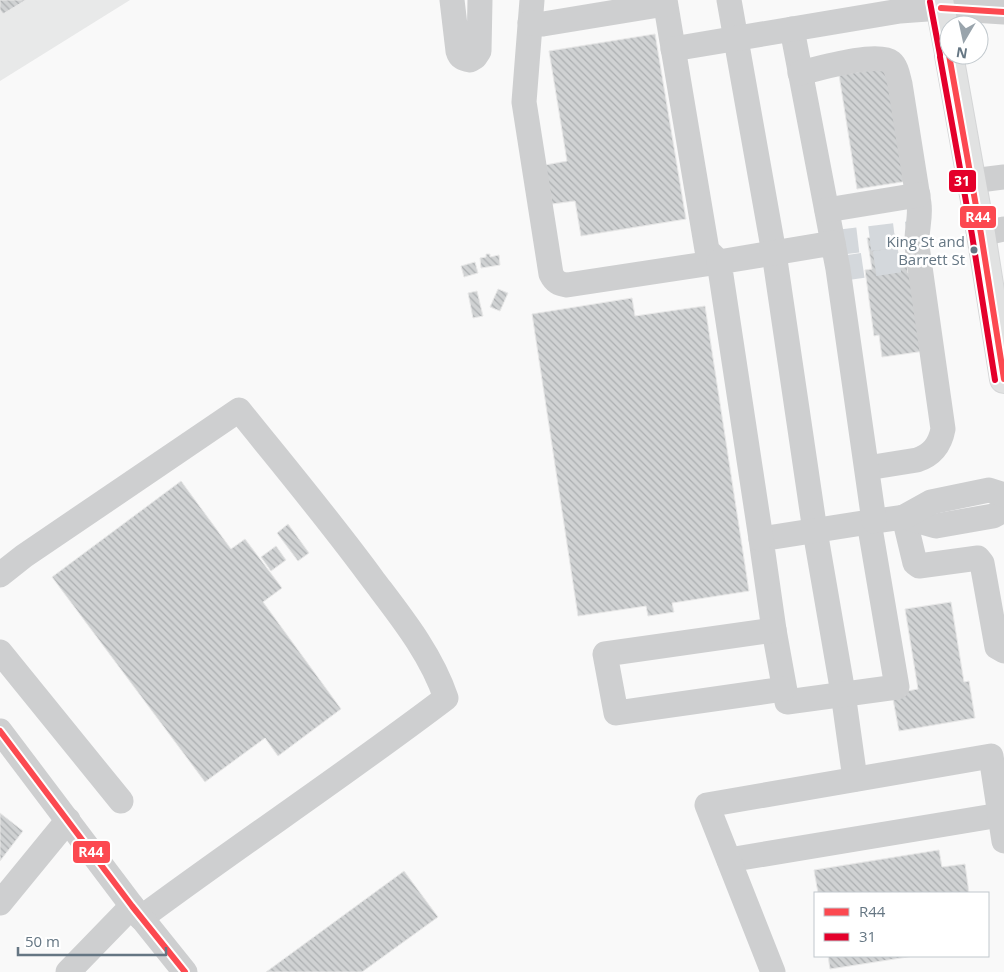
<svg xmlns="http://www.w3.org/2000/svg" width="1004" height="972" font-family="'Open Sans',sans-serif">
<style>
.built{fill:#e8e9e9}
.building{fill:url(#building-back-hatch);stroke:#e8e8e8}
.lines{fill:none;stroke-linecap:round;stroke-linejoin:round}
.minor-tunnel{stroke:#d4d8dc;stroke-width:25;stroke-dasharray:25 12;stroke-linecap:butt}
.major-casing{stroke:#d5d6d7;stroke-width:30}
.minor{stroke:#cecfd0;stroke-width:25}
.major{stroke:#e1e2e2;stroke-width:28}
.bus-1-casing{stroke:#fff;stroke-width:10}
.bus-2-casing{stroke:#fff;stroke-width:10}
.bus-1{stroke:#fc4950;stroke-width:6}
.bus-2{stroke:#e4002b;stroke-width:6}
.bus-dot{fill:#657683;stroke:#fff;stroke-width:2}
.labels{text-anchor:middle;stroke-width:5;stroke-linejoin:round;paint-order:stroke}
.bus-label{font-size:15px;fill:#657683;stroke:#fff;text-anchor:end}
.line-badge{stroke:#fff;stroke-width:2}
.badge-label{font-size:14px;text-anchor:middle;font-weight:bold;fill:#fff}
</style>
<defs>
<pattern id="building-back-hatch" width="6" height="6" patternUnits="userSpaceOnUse" patternTransform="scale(1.25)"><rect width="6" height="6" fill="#d0d2d3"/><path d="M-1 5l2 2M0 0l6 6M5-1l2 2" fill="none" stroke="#acafb1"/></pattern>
</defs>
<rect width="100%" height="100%" fill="#f9f9f9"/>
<path class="built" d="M0 0H130L0 81Z"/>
<g class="building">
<path d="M0 0H26L3 14 0 10Z"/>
<path d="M655 34 686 219 581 236 575 201 552 204 545 165 567 161 549 51Z"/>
<path d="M890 67 908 181 857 189 839 75Z"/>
<path d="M895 234 900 266 907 265 908 273H914L925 351 882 357 879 335 874 336 865 270 872 269 867 238Z"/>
<path d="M486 254H490V257L499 255 500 265 481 268 480 258 486 257Z"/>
<path d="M475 262 478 273 464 277 461 266Z"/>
<path d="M498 289 508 293 500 311 490 307Z"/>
<path d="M477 291 483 316 473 318 468 293Z"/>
<path d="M632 298 635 316 705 306 749 591 672 603 674 612 648 616 646 606 578 616 532 314Z"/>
<path d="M181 481 231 549 245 539 282 588 263 602 341 709 278 756 265 738 205 782 52 577Z"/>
<path d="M288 524 309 553 298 561 277 533Z"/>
<path d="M276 546 286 560 271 571 261 557Z"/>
<path d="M951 602 964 682 969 681 975 718 899 731 892 694 918 689 905 609Z"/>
<path d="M0 813 23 831 0 861Z"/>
<path d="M939 850 942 867 965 864 969 893H818L814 870Z"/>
<path d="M404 871 438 917 362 972H266Z"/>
<path d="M828 956H914L830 969Z"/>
</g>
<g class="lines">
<g class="minor-tunnel">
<path d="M833 243 916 233"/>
<path d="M838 269 919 257"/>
</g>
<defs>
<g id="major">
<path d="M939 0 949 53"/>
<path d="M949 55 981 234 1004 379"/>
</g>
</defs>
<use href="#major" class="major-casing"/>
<g class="minor">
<path d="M452 0 458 51C460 58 464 59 470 60L475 57 479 51 480 0"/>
<path d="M532 0 524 102 551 274C555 282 559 284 567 285L719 262"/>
<path d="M665 0 707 250 719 262"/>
<path d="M729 0 774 253 815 531 843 693 855 779"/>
<path d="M530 23 543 24 665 4"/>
<path d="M792 29 833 243"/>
<path d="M673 49 900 11 941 8 1004 12"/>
<path d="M800 73C817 69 878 51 891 62 897 67 898 77 900 84L919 204C921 218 916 231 917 246L943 429C940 445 932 455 917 460L867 468"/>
<path d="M972 181 1004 177"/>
<path d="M827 210 918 195"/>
<path d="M981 234 1004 229"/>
<path d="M904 517 915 563 919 566 978 558 982 563 997 647 1004 651"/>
<path d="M904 517 936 526 993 516 1004 510"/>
<path d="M869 522 897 687 787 702 774 630 761 539 869 522 904 517 931 502 989 490 1004 495"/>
<path d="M761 539 719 262 833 243 838 269 874 521"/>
<path d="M0 575 24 556 239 410C284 466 331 522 374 581 402 618 431 654 446 698 346 774 242 843 141 918"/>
<path d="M774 630 605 654 616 713 784 689"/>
<path d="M0 652 121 801"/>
<path d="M0 731 132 906 185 972"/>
<path d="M729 860 1000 815"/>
<path d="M0 903 68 820"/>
<path d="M68 972 132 906"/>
<path d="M773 972 707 805 991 756 1004 841"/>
</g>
<use href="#major" class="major"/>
<defs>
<g id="bus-1">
<path d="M941 8 1004 12"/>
<path d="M949 55 981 234 1004 379"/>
<path d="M0 731 132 906 185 972"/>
</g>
<g id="bus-2">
<path d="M930 2 940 55"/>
<path d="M940 57 972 235 995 380"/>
</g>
</defs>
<use href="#bus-1" class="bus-1-casing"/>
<use href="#bus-2" class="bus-2-casing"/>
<use href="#bus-1" class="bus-1"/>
<use href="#bus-2" class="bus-2"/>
</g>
<circle class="bus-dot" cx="974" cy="250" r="4.5"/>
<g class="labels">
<g class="bus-label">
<text x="965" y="247">King St and<tspan x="965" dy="18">Barrett St</tspan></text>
</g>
</g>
<g class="line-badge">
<rect x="948" y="169" width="29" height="24" rx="5" fill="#e4002b"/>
<rect x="959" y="205" width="38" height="24" rx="5" fill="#fc4950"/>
<rect x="72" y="840" width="39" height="24" rx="5" fill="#fc4950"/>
</g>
<g class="badge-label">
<text x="962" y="186">31</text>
<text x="978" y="222">R44</text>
<text x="91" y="857">R44</text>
</g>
<rect x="814" y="892" width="175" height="65" fill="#ffffff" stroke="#c1c8cd"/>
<rect x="824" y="908" width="25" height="8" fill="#fc4950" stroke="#c1c8cd"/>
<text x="859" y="917" font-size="15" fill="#657683">R44</text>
<rect x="824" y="933" width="25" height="8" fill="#e4002b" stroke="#c1c8cd"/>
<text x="859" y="942" font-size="15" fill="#657683">31</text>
<g transform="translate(964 40) rotate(189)"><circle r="24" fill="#ffffff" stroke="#c1c8cd"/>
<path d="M0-4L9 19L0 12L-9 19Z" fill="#99a4ac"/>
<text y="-8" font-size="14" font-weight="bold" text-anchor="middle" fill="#657683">N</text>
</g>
<path d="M18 947v8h148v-8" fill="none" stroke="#657683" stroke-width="2.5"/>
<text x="25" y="947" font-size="15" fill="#657683" stroke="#ffffff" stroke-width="4" paint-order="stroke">50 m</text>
</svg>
